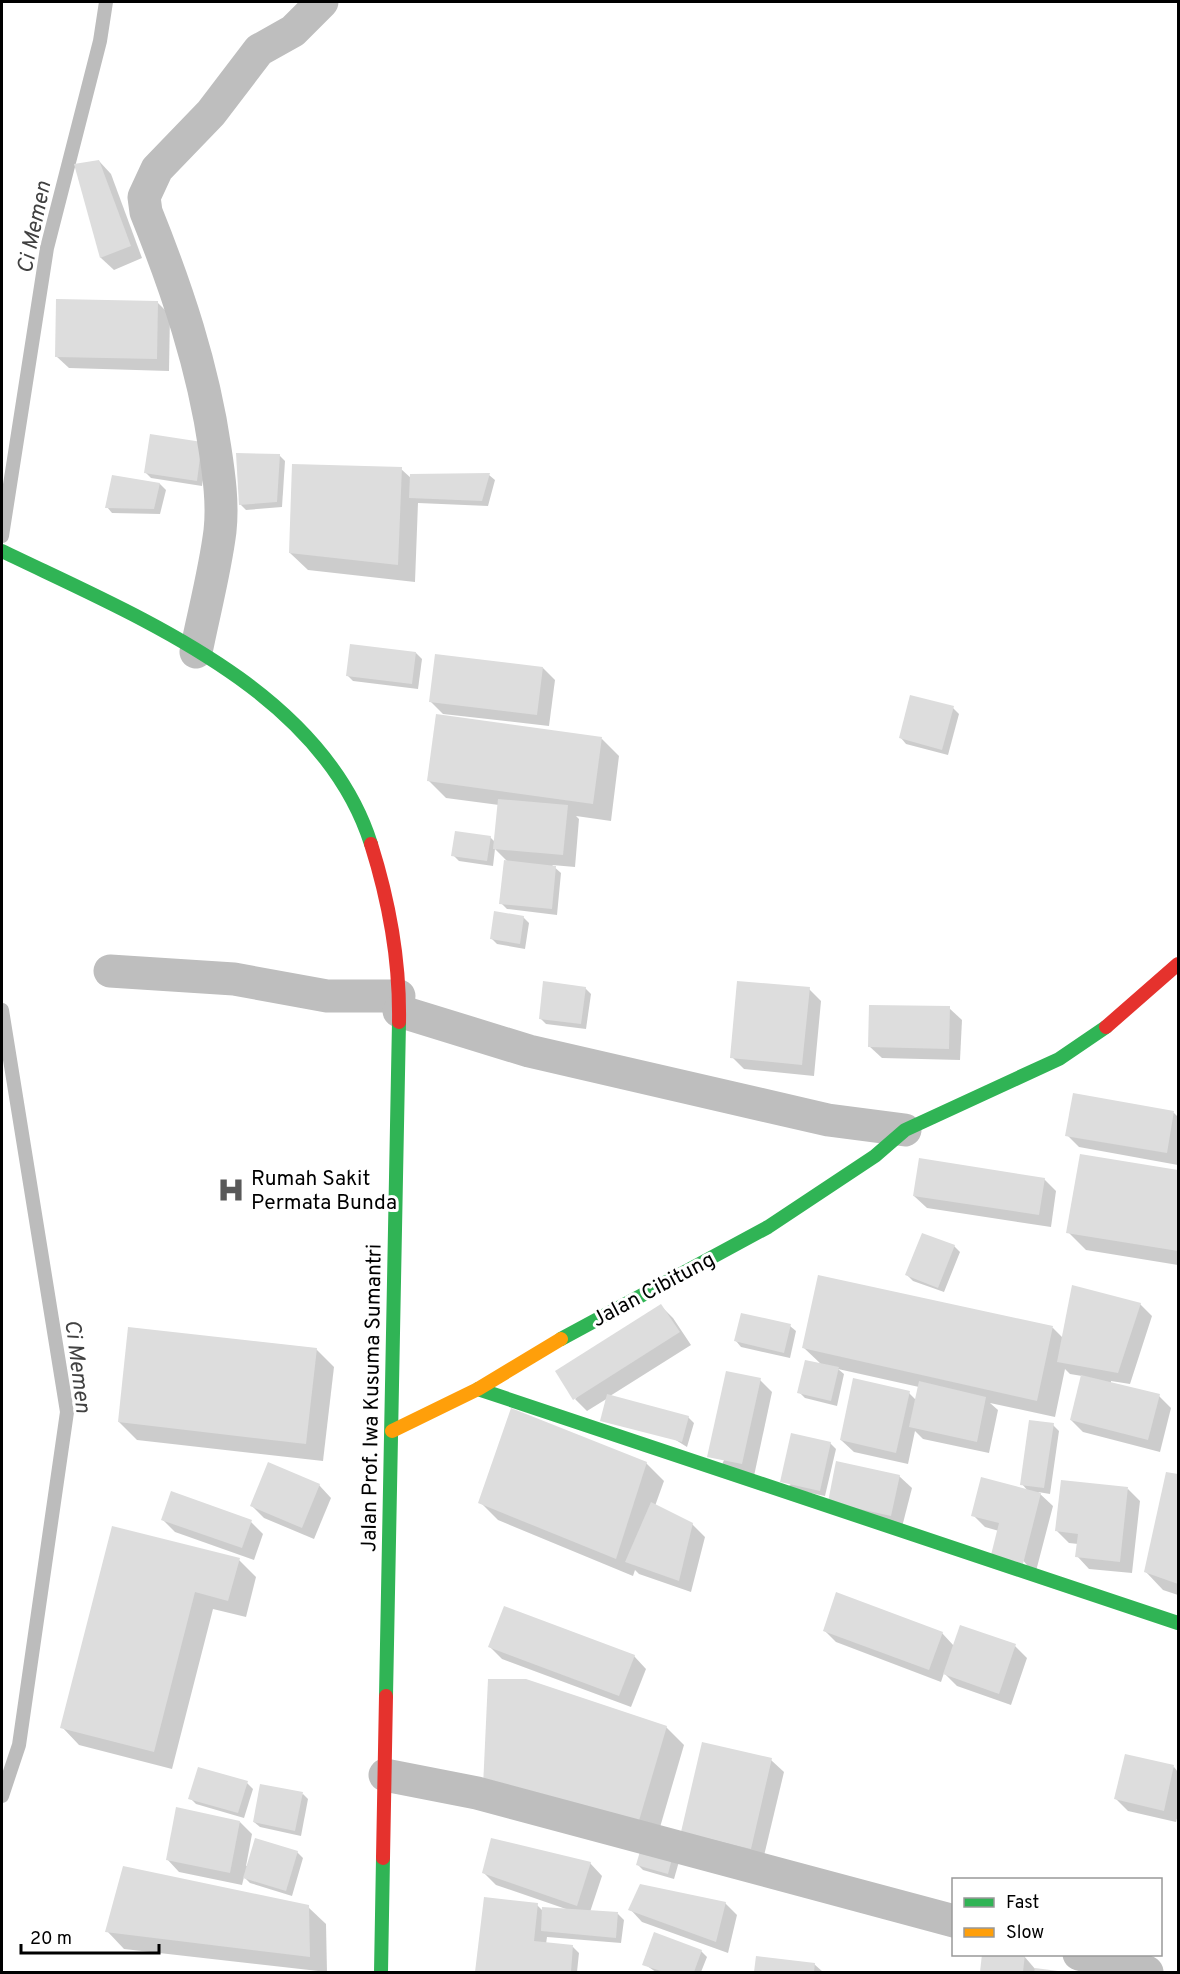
<svg xmlns="http://www.w3.org/2000/svg" width="1180" height="1974" font-family="Overpass,sans-serif">
<style>
.shadow{fill:#0003}
.lines{fill:none;stroke-linecap:round;stroke-linejoin:round}
.stream{stroke:#bcbcbc;stroke-width:14}
.building{fill:#ddd}
.street{stroke:#bebebe;stroke-width:33}
.fast{stroke:#30b455;stroke-width:14}
.slow{stroke:#ff9f0a;stroke-width:14}
.jam{stroke:#e5322d;stroke-width:14}
.labels{text-anchor:middle;stroke-width:6;stroke-linejoin:round;paint-order:stroke}
.poi-label{font-size:21px;fill:#000;stroke:#fff;text-anchor:start}
.street-label{font-size:21px;fill:#000;stroke:#fff}
.water-label{font-size:22px;font-style:italic;fill:#414141;stroke:#fff}
</style>
<rect width="100%" height="100%" fill="#fff"/>
<g class="shadow">
<path d="M99 161 111 174 142 258 114 270 101 258 76 166Z"/>
<path d="M157 302 170 315 169 371 69 368 56 356Z"/>
<path d="M208 449 202 486 151 478 146 473Z"/>
<path d="M279 455 285 461 282 507 246 510 240 504Z"/>
<path d="M401 469 412 479 489 475 495 480 488 506 418 503 415 582 308 570 290 553Z"/>
<path d="M113 477 160 484 166 490 160 514 112 513 107 507Z"/>
<path d="M416 653 422 659 418 689 353 681 347 675Z"/>
<path d="M543 668 555 680 549 726 443 714 431 702Z"/>
<path d="M953 708 959 714 948 755 906 744 901 738Z"/>
<path d="M602 739 619 756 611 821 576 816 579 819 575 867 552 865 561 873 557 915 507 909 501 903 508 862 495 849 493 866 459 861 453 855 490 837 495 842 499 805 446 798 428 780Z"/>
<path d="M523 917 529 923 525 949 497 944 491 938Z"/>
<path d="M585 988 591 994 586 1029 546 1024 540 1018Z"/>
<path d="M809 989 821 1001 814 1076 744 1069 732 1057Z"/>
<path d="M949 1008 962 1020 960 1060 882 1058 869 1046Z"/>
<path d="M1075 1094 1174 1113 1178 1117V1165L1079 1147 1067 1135Z"/>
<path d="M1081 1155 1178 1171V1265L1086 1250 1068 1232Z"/>
<path d="M1044 1179 1056 1191 1051 1227 927 1208 914 1196Z"/>
<path d="M954 1246 960 1252 944 1292 913 1281 907 1275Z"/>
<path d="M1140 1304 1152 1316 1130 1384 1111 1381V1383L1159 1396 1171 1408 1160 1452 1083 1432 1071 1420 1082 1376 1070 1374 1065 1369 1055 1417 990 1403 998 1410 989 1453 923 1439 915 1431 908 1464 854 1452 841 1440 909 1393 916 1400 919 1387 838 1369 844 1374 837 1406 805 1398 799 1392 822 1365 804 1348 1053 1328 1063 1338Z"/>
<path d="M661 1306 673 1318 691 1345 610 1396 688 1417 694 1423 687 1447 608 1398 587 1411 575 1399Z"/>
<path d="M790 1326 796 1331 790 1358 741 1347 736 1341Z"/>
<path d="M316 1349 334 1367 323 1461 137 1440 119 1422Z"/>
<path d="M760 1380 772 1392 754 1476 720 1469Z"/>
<path d="M1053 1425 1059 1431 1050 1494 1038 1492 1053 1506 1035 1575 999 1531 985 1527 973 1515 1028 1491 1022 1484Z"/>
<path d="M830 1443 836 1449 825 1496 787 1488Z"/>
<path d="M646 1463 664 1481 655 1506 692 1524 705 1537 691 1592 639 1574 635 1570 633 1576 498 1520 480 1502Z"/>
<path d="M1167 1474 1178 1475V1595L1163 1590 1146 1572Z"/>
<path d="M899 1476 912 1488 902 1527 841 1514Z"/>
<path d="M319 1485 331 1498 314 1539 264 1518 252 1506Z"/>
<path d="M1128 1489 1140 1501 1132 1573 1089 1569 1077 1556 1078 1544 1069 1543 1057 1531Z"/>
<path d="M163 1520 251 1522 263 1534 254 1560 175 1532Z"/>
<path d="M113 1527 239 1560 256 1577 246 1617 213 1609 172 1769 79 1745 62 1727Z"/>
<path d="M824 1630 942 1633 954 1646H1015L1027 1658 1011 1705 957 1686 944 1673 941 1682 836 1642Z"/>
<path d="M490 1647 634 1656 646 1669 631 1707 502 1659Z"/>
<path d="M490 1681 666 1727 684 1745 656 1841Z"/>
<path d="M771 1760 784 1772 763 1860 695 1844Z"/>
<path d="M1174 1767 1178 1772V1815L1176 1822 1128 1811 1116 1799Z"/>
<path d="M247 1783 253 1789 244 1818 196 1804 190 1798Z"/>
<path d="M303 1794 308 1799 301 1836 260 1827 254 1822Z"/>
<path d="M240 1822 252 1834 246 1866 297 1852 303 1858 292 1896 250 1883 244 1877 242 1885 179 1872 167 1859Z"/>
<path d="M680 1858 674 1879 643 1870 637 1864Z"/>
<path d="M590 1863 602 1876 590 1912 618 1914 624 1920 621 1943 547 1937 546 1944 573 1947 579 1953 577 1972 477 1971 537 1905 543 1911 566 1909 496 1885 484 1873Z"/>
<path d="M725 1903 737 1915 728 1953 642 1922 630 1909Z"/>
<path d="M308 1907 326 1924 327 1972 124 1949 107 1931Z"/>
<path d="M701 1951 707 1957 701 1972H656L644 1964Z"/>
<path d="M983 1954 1024 1956 1036 1970 1058 1972H982Z"/>
<path d="M758 1957 814 1964 823 1972H755Z"/>
</g>
<g class="lines">
<g class="stream">
<path d="M2 536 47 248 100 41 106 2"/>
<path d="M2 1010 67 1412 19 1745 2 1796"/>
</g>
</g>
<g class="building">
<path d="M99 160 131 246 100 258 74 164Z"/>
<path d="M56 299 158 301 157 359 55 357Z"/>
<path d="M150 434 202 442 197 481 144 473Z"/>
<path d="M236 453 280 454 277 502 239 505Z"/>
<path d="M292 464 402 467 398 565 289 553Z"/>
<path d="M490 473 482 501 409 498 410 474Z"/>
<path d="M112 475 160 483 154 509 105 508Z"/>
<path d="M350 644 416 652 412 684 346 676Z"/>
<path d="M435 654 543 667 537 715 429 702Z"/>
<path d="M910 695 954 706 942 750 899 738Z"/>
<path d="M436 714 602 737 593 804 427 781Z"/>
<path d="M498 799 568 805 563 855 493 849Z"/>
<path d="M455 831 491 836 487 861 451 856Z"/>
<path d="M504 860 556 866 552 909 499 904Z"/>
<path d="M494 911 524 916 520 944 490 939Z"/>
<path d="M543 981 586 987 581 1024 539 1019Z"/>
<path d="M737 981 810 987 802 1065 730 1058Z"/>
<path d="M869 1005 950 1006 949 1049 868 1047Z"/>
<path d="M1073 1093 1174 1111 1167 1153 1065 1136Z"/>
<path d="M1080 1154 1178 1170V1251L1066 1233Z"/>
<path d="M919 1158 1045 1178 1039 1215 913 1196Z"/>
<path d="M922 1233 955 1245 938 1288 905 1275Z"/>
<path d="M818 1275 1053 1326 1037 1401 802 1348Z"/>
<path d="M1072 1285 1141 1303 1118 1373 1057 1362Z"/>
<path d="M661 1304 680 1332 573 1400 555 1371Z"/>
<path d="M741 1313 791 1324 784 1353 734 1341Z"/>
<path d="M128 1327 317 1348 306 1444 118 1422Z"/>
<path d="M805 1360 839 1367 831 1401 797 1393Z"/>
<path d="M726 1371 761 1378 742 1464 707 1457Z"/>
<path d="M1081 1375 1160 1394 1148 1440 1070 1420Z"/>
<path d="M853 1378 910 1391 896 1453 840 1440Z"/>
<path d="M919 1381 986 1397 977 1442 909 1427Z"/>
<path d="M607 1394 689 1416 682 1442 600 1421Z"/>
<path d="M511 1408 647 1462 616 1559 478 1503Z"/>
<path d="M1029 1420 1054 1423 1044 1488 1020 1485Z"/>
<path d="M791 1433 831 1442 820 1491 780 1482Z"/>
<path d="M836 1461 900 1475 891 1516 828 1502Z"/>
<path d="M268 1462 320 1484 302 1528 250 1506Z"/>
<path d="M1166 1472 1178 1474V1584L1144 1572Z"/>
<path d="M981 1477 1041 1493 1023 1564 991 1555 999 1523 971 1516Z"/>
<path d="M1061 1480 1128 1487 1120 1562 1075 1557 1078 1534 1055 1531Z"/>
<path d="M171 1491 252 1520 242 1548 161 1520Z"/>
<path d="M651 1502 693 1523 679 1581 625 1562Z"/>
<path d="M112 1526 240 1558 228 1601 195 1592 154 1752 60 1728Z"/>
<path d="M836 1592 943 1632 929 1670 823 1631Z"/>
<path d="M504 1606 635 1655 619 1696 488 1647Z"/>
<path d="M960 1625 1016 1644 999 1694 943 1674Z"/>
<path d="M488 1679H526L667 1726 638 1824 483 1787Z"/>
<path d="M702 1742 772 1758 751 1849 681 1832Z"/>
<path d="M1125 1754 1174 1765 1164 1811 1114 1799Z"/>
<path d="M198 1767 248 1781 238 1813 188 1799Z"/>
<path d="M260 1784 303 1792 295 1831 253 1822Z"/>
<path d="M176 1807 240 1821 230 1873 166 1860Z"/>
<path d="M255 1838 298 1851 286 1891 243 1878Z"/>
<path d="M491 1838 591 1862 577 1906 482 1873Z"/>
<path d="M643 1841 674 1851 668 1874 636 1865Z"/>
<path d="M123 1866 309 1905 310 1957 105 1932Z"/>
<path d="M640 1884 726 1902 716 1942 628 1910Z"/>
<path d="M484 1897 538 1903 534 1941 573 1945 571 1972H475Z"/>
<path d="M542 1907 618 1912 616 1938 541 1931Z"/>
<path d="M654 1932 702 1950 694 1972H664L642 1965Z"/>
<path d="M982 1954H1025L1023 1972H980Z"/>
<path d="M756 1956 815 1963 814 1972H754Z"/>
<path d="M1035 1968 1058 1971V1972H1034Z"/>
</g>
<g class="lines">
<g class="street">
<path d="M196 652C204 612 215 571 220 531 223 504 219 475 215 449 203 366 177 289 146 212L144 197 157 169 211 113 259 50 293 31 322 2"/>
<path d="M110 971 234 979 327 996H399"/>
<path d="M399 1011 529 1051 828 1120 905 1130"/>
<path d="M385 1775 477 1793 954 1921"/>
<path d="M1079 1954 1147 1972"/>
</g>
<g class="fast">
<path d="M2 551C136 616 322 689 371 844"/>
<path d="M561 1339 768 1227 875 1156 905 1130 1059 1059 1106 1027"/>
<path d="M478 1389 1178 1623"/>
<path d="M386 1696 399 1022"/>
<path d="M381 1972 383 1858"/>
</g>
<path class="slow" d="M392 1431 478 1389 561 1339"/>
<g class="jam">
<path d="M371 844C389 901 400 963 399 1022"/>
<path d="M1106 1027 1178 964"/>
<path d="M383 1858 386 1696"/>
</g>
</g>
<defs>
<symbol id="hospital-bare" viewBox="-9 -9 18 18"><path d="M-5-5h3v3.5h4V-5h3V5h-3V1.5h-4V5h-3Z" fill="#595959" stroke="#fff" stroke-width="2.5" paint-order="stroke"/></symbol>
</defs>
<g fill-rule="evenodd">
<use href="#hospital-bare" x="212" y="1171" width="38" height="38"/>
</g>
<g class="labels">
<g class="poi-label">
<text x="251" y="1185">Rumah Sakit<tspan x="251" dy="24">Permata Bunda</tspan></text>
</g>
<g class="street-label">
<text transform="translate(653 1289) rotate(-28)" y="7">Jalan Cibitung</text>
<text transform="translate(371 1398) rotate(-89)" y="7">Jalan Prof. Iwa Kusuma Sumantri</text>
</g>
<g class="water-label">
<text transform="translate(33 227) rotate(-78)" y="8">Ci Memen</text>
<text transform="translate(79 1366) rotate(83)" y="8">Ci Memen</text>
</g>
</g>
<rect width="1180" height="1974" fill="none" stroke="#000000" stroke-width="6"/>
<rect x="952" y="1878" width="210" height="78" fill="#ffffff" stroke="#999999" stroke-width="1.5"/>
<rect x="964" y="1898" width="30" height="9" fill="#30b455" stroke="#999999" stroke-width="1.5"/>
<text x="1006" y="1908" font-size="18" fill="#000000">Fast</text>
<rect x="964" y="1928" width="30" height="9" fill="#ff9f0a" stroke="#999999" stroke-width="1.5"/>
<text x="1006" y="1938" font-size="18" fill="#000000">Slow</text>
<path d="M21 1944v9h138v-9" fill="none" stroke="#000000" stroke-width="3"/>
<text x="30" y="1944" font-size="18" fill="#000000" stroke="#ffffff" stroke-width="4.5" paint-order="stroke">20 m</text>
</svg>
